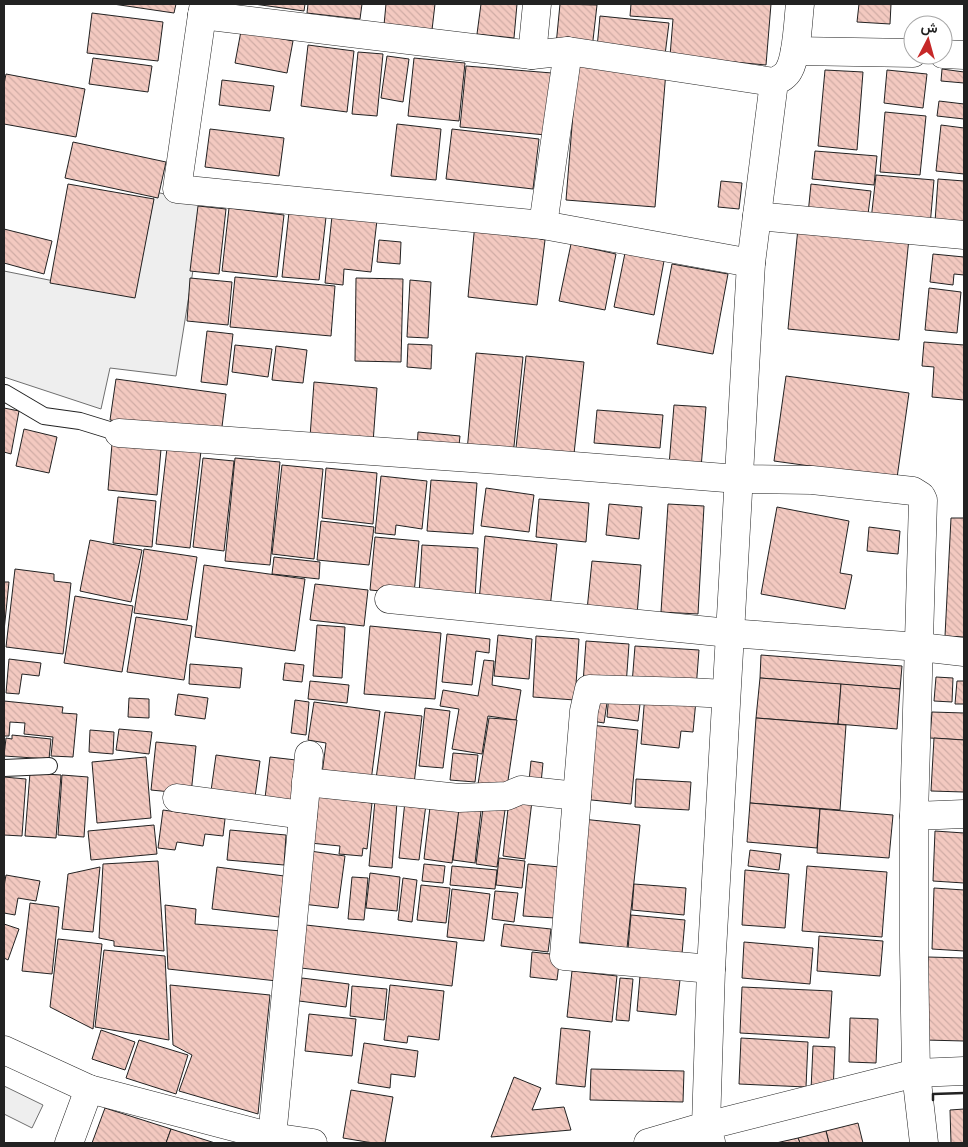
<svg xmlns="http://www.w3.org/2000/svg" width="968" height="1147" font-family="'Source Sans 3',Vazirmatn,sans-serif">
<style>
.park{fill:#eee;stroke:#6f6f6f}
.building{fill:url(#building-back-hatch);stroke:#222}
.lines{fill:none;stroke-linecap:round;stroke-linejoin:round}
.service-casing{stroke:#222;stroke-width:18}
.minor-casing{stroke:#222;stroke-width:29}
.service{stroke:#fff;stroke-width:16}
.minor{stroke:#fff;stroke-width:28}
.wall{stroke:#222;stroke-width:2.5}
</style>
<defs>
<pattern id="building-back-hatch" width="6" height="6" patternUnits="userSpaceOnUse" patternTransform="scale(1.25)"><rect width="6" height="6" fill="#f3c9c0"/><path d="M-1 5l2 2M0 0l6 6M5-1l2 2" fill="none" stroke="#d0aca5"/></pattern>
</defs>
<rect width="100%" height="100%" fill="#fff"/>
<g class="park">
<path d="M155 192 204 202 176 376 110 368 101 409 4 377V271L134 297Z"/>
<path d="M4 1086 43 1105 32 1128 4 1114Z"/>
</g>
<g class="building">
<path d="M113 4H176L174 13Z"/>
<path d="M254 4H305L304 11Z"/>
<path d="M308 4H362L360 19 307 13Z"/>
<path d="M386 4H435L432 30 384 25Z"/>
<path d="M481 4H517L514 38 477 34Z"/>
<path d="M560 4 597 5 592 49 556 45Z"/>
<path d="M631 4H771L766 65 670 56 673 19 630 16Z"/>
<path d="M859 4H891L890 24 857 22Z"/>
<path d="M92 13 163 22 158 61 87 53Z"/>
<path d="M600 16 669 23 665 55 597 48Z"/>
<path d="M241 31 293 41 287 73 235 63Z"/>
<path d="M308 45 354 51 347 112 301 106Z"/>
<path d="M358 52 383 54 377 116 352 114Z"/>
<path d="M387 56 409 59 403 102 381 98Z"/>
<path d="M93 58 152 66 148 92 89 84Z"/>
<path d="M414 58 465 63 459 121 408 116Z"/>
<path d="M577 64 666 71 655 207 566 200Z"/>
<path d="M466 66 552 73 546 135 460 127Z"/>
<path d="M942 69 964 72V83L941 81Z"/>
<path d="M825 70 863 72 857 150 818 146Z"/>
<path d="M887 70 927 74 923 108 884 103Z"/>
<path d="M6 74 85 89 76 137 4 124V84Z"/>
<path d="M222 80 274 86 270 111 219 105Z"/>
<path d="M939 101 964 104V119L937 116Z"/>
<path d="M885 112 926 116 920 175 880 172Z"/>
<path d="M397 124 441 129 436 180 391 176Z"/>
<path d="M941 125 964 128V174L936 171Z"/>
<path d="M210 129 284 138 279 176 205 167Z"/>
<path d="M452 129 539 139 533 189 446 179Z"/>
<path d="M73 142 166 162 158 198 65 178Z"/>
<path d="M815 151 877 156 874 185 812 179Z"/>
<path d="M876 175 934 180 930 226 871 220Z"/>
<path d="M938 179 964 181V224L935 222Z"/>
<path d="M721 181 742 183 739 209 718 207Z"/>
<path d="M68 184 154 199 135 298 50 283Z"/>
<path d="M811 184 871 191 867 222 808 214Z"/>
<path d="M198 206 226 209 219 274 190 271Z"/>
<path d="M229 208 284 215 277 277 222 271Z"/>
<path d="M289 212 326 217 319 280 282 277Z"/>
<path d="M332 216 377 220 371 272 344 269 343 285 325 283Z"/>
<path d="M475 223 545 240 537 305 468 297Z"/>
<path d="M798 228 909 238 899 340 788 329Z"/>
<path d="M4 229 52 241 44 274 4 263Z"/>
<path d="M379 240 401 242 400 264 377 262Z"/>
<path d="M571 244 616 254 605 310 559 301Z"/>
<path d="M625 253 664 261 654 315 614 307Z"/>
<path d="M933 254 964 257V275L954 274 953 285 930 282Z"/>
<path d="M672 264 728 274 713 354 657 344Z"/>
<path d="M235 277 335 286 331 336 230 327Z"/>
<path d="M190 278 232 282 228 325 187 321Z"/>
<path d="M356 278 403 279 401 362 355 361Z"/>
<path d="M410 280 431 282 428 338 407 337Z"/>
<path d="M929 288 961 292 957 333 925 330Z"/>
<path d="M207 331 233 334 227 385 201 382Z"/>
<path d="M924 342 964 345V400L932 397 934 367 922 366Z"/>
<path d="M408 344 432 345 431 369 407 367Z"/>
<path d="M235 345 272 349 268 377 232 372Z"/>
<path d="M276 346 307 350 303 383 272 380Z"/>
<path d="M476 353 523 357 513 456 467 451Z"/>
<path d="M526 356 584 362 573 463 515 457Z"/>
<path d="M786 376 909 393 897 478 774 461Z"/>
<path d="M116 379 226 394 221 435 110 420Z"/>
<path d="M314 382 377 388 373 443 310 437Z"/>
<path d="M674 405 706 407 701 468 669 465Z"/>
<path d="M4 408 19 411 11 454 4 452Z"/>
<path d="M597 410 663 415 660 448 594 443Z"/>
<path d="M24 429 57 437 49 473 16 466Z"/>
<path d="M418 432 460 436 458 454 417 449Z"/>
<path d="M112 444 161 449 157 495 108 490Z"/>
<path d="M167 448 201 451 190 548 156 544Z"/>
<path d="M203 458 234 461 224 551 193 547Z"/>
<path d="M235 458 280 462 270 565 225 561Z"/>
<path d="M282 465 323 469 314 559 272 554Z"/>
<path d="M326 468 377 473 373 524 322 518Z"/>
<path d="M381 476 427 481 422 529 396 525 395 535 375 533Z"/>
<path d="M431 480 477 483 473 534 427 531Z"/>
<path d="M486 488 534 495 529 532 481 526Z"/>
<path d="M118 497 156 501 152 547 113 543Z"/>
<path d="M539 499 589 503 586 542 536 537Z"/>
<path d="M609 504 642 507 639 539 606 535Z"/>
<path d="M668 504 704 506 698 614 661 612Z"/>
<path d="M777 507 849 521 840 573 852 575 845 609 761 594Z"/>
<path d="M951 518H964V637L945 636Z"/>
<path d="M321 521 374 527 369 565 317 560Z"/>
<path d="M869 527 900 531 898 554 867 551Z"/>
<path d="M485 536 557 544 550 608 479 601Z"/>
<path d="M375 537 419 541 414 594 370 590Z"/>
<path d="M90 540 142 550 131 602 80 591Z"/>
<path d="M422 545 478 548 475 599 419 595Z"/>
<path d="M144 549 197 557 187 620 134 613Z"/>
<path d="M274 557 320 562 319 579 272 574Z"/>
<path d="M592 561 641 565 637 615 587 610Z"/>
<path d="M204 565 305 579 295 651 195 637Z"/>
<path d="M15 569 54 574V581L71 583 63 654 6 647Z"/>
<path d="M4 582H9L4 631Z"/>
<path d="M315 584 368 590 364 626 310 620Z"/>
<path d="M75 596 133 606 122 672 64 663Z"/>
<path d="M136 617 192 626 184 680 127 672Z"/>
<path d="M317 625 345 627 342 678 313 676Z"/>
<path d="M370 626 441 633 435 699 364 694Z"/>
<path d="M447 634 490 639 489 653 476 651 472 685 442 682Z"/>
<path d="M498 635 532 639 529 679 494 676Z"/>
<path d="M536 636 579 639 575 700 533 697Z"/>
<path d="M586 641 629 644 626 686 583 683Z"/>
<path d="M635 646 699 650 696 689 632 684Z"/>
<path d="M761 655 902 666 900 689 760 678Z"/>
<path d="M9 659 41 663 39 676 22 674 19 694 6 693Z"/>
<path d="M484 660 494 661 492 685 521 690 516 720 488 716 482 754 452 749 459 709 440 706 443 690 478 696Z"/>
<path d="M285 663 304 665 302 682 283 680Z"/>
<path d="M190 664 242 668 240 688 189 684Z"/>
<path d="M936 677 953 678 952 702 934 701Z"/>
<path d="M760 678 841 684 838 724 756 718Z"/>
<path d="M310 681 349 685 347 703 308 699Z"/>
<path d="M957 681H964V704H955Z"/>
<path d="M841 684 900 689 897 729 838 724Z"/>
<path d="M609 693 641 696 638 721 607 717Z"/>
<path d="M178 694 208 698 205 719 175 715Z"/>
<path d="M595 694 608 696 604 723 592 721Z"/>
<path d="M645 694 696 700 693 732 681 731 679 748 641 744Z"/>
<path d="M129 698 149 699V718L128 717Z"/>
<path d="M295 700 309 702 306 735 291 733Z"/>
<path d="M4 701 63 707 62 713 77 714 73 757 51 756 53 737 24 734 25 723 10 722 9 736H4Z"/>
<path d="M314 702 380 711 371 781 322 774 326 743 308 740Z"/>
<path d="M425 708 450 711 443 768 419 766Z"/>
<path d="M385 712 422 716 414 784 376 779Z"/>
<path d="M932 712 964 713V740L930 738Z"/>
<path d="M489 718 517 720 506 794 477 790Z"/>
<path d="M756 718 846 725 840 810 750 803Z"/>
<path d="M590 725 638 730 631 804 582 799Z"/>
<path d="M119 729 152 732 149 754 116 750Z"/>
<path d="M90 730 114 732 113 754 89 752Z"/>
<path d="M12 735 51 739 49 759 4 756 6 738 12 739Z"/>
<path d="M934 738 964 740V792L931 791Z"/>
<path d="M156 742 196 746 191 794 151 790Z"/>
<path d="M453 753 478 755 475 782 450 780Z"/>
<path d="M216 755 260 761 255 797 211 791Z"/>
<path d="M146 757 151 818 97 823 92 762Z"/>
<path d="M270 757 296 760 292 801 265 798Z"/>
<path d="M531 761 543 763 541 783 529 781Z"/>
<path d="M30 773 61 775 56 838 25 836Z"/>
<path d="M62 775 88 777 84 837 58 835Z"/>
<path d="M4 777 26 779 22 836 4 835Z"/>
<path d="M636 779 691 782 689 810 635 807Z"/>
<path d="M316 792 357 796 356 801 372 803 367 849 363 848 362 856 339 854 340 846 310 843Z"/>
<path d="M509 799 532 801 525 859 503 856Z"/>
<path d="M375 800 397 802 392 868 369 866Z"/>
<path d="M484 800 506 803 497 867 476 864Z"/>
<path d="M405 801 426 804 419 860 399 858Z"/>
<path d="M750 803 820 809 817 848 747 842Z"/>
<path d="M430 807 459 811 452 863 424 859Z"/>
<path d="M459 808 481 811 475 863 453 860Z"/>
<path d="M820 809 893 815 889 858 817 853Z"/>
<path d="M163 810 225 819 223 836 205 834 203 846 177 842 175 850 158 848Z"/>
<path d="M582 819 640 825 627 948 570 941Z"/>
<path d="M154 825 157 854 91 860 88 831Z"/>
<path d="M230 830 286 835 284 865 227 860Z"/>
<path d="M935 831 964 833V883L933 881Z"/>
<path d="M750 850 781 854 779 870 748 866Z"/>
<path d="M310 851 345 856 338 908 302 904Z"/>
<path d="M499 858 525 861 522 888 496 885Z"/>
<path d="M158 861 164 951 114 946V941L99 938 103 864Z"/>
<path d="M424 864 445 866 443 883 422 881Z"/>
<path d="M528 864 560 867 555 918 523 916Z"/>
<path d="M452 866 497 870 495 889 450 885Z"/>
<path d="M807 866 887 872 882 937 802 931Z"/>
<path d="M100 867 93 932 62 929 68 874Z"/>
<path d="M217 867 284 876 279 917 212 909Z"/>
<path d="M745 870 789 874 785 928 742 925Z"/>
<path d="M370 873 400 877 397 911 366 908Z"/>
<path d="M6 875 40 881 36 901 18 898 15 915 4 913V886Z"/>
<path d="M352 877 368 878 364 920 348 919Z"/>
<path d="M403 878 417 880 412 922 398 920Z"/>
<path d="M634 884 686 888 684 915 632 910Z"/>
<path d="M421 885 450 888 446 923 417 920Z"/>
<path d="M934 888 964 890V951L932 949Z"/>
<path d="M452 889 490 894 484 941 447 937Z"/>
<path d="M495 891 518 893 514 922 492 919Z"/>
<path d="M30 903 59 907 52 974 22 971Z"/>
<path d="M165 905 196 909 195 924 282 931 277 981 168 969Z"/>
<path d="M631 915 685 920 682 954 628 949Z"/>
<path d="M4 924 19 929 8 960 4 958Z"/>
<path d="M504 924 551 929 548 952 501 946Z"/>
<path d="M306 925 457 942 452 986 301 968Z"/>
<path d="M819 936 883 941 880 976 817 971Z"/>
<path d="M58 939 102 944 93 1029 50 1007Z"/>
<path d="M744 942 813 948 810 984 742 978Z"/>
<path d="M104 950 165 956 169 1040 95 1027Z"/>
<path d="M532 952 560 955 557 980 530 977Z"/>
<path d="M928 957 964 958V1041L925 1040Z"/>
<path d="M572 971 617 976 612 1022 567 1017Z"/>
<path d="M640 976 680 980 676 1015 637 1011Z"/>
<path d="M302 978 349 984 346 1007 299 1001Z"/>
<path d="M620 978 633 979 629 1021 616 1020Z"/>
<path d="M170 985 270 995 258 1114 179 1091 192 1055 173 1045Z"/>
<path d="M390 985 444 991 439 1040 408 1036 407 1043 384 1040Z"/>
<path d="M352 986 387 989 384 1020 350 1016Z"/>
<path d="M742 987 832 991 829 1038 740 1033Z"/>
<path d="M309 1014 356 1019 352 1056 305 1051Z"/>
<path d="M850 1018 878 1019 876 1063 849 1062Z"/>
<path d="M561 1028 590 1031 585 1087 556 1084Z"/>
<path d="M101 1030 135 1042 125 1070 92 1059Z"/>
<path d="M741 1038 808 1042 806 1087 739 1084Z"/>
<path d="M139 1040 188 1055 176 1094 126 1078Z"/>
<path d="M364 1043 418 1051 415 1077 391 1074 390 1088 358 1083Z"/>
<path d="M813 1046 835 1047 833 1091 811 1090Z"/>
<path d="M591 1069 684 1071 683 1102 590 1100Z"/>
<path d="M514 1077 541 1088 532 1110 564 1107 571 1130 491 1137Z"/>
<path d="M351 1090 393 1097 385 1143H373L343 1138Z"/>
<path d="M105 1108 171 1129 166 1143H92Z"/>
<path d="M964 1109V1143H951L950 1110Z"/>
<path d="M858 1123 863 1143H829L826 1131Z"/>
<path d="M171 1129 215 1143H166Z"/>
<path d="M826 1131 829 1143H800L798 1138Z"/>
<path d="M798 1138 800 1143H776Z"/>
</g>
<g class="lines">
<defs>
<g id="service">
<path d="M5 393 44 416 80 421 119 433"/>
<path d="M4 768 49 766"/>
</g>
<g id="minor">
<path d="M204 4 202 15 177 189 543 225 751 263"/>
<path d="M202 15 532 55 568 51 774 82"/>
<path d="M795 51 913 53"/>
<path d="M943 54 964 55"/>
<path d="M532 55 537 4"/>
<path d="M757 216 964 235"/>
<path d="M543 225 568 51"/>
<path d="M119 433 499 460 738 479 812 480 913 491 921 496 923 500 914 816V951L916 1073 924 1143"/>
<path d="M389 599 729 633 920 647 964 652"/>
<path d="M306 782 459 798 507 796 521 790 577 796"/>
<path d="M177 798 303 815"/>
<path d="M914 816 964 814"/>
<path d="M711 969 564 956 584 711 589 689 689 692 726 694"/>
<path d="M4 1050 89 1089 272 1137 313 1143"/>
<path d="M272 1137 309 755"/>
<path d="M711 1142 706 1126 916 1073 964 1071"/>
<path d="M69 1143 89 1089"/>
<path d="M648 1143 706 1126 711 969 751 263 774 82C780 79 786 76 789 70 797 56 798 21 800 4"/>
</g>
</defs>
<use href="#service" class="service-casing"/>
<use href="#minor" class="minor-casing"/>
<use href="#service" class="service"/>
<use href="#minor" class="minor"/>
<path class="wall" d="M933 1100V1094L964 1093"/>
</g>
<rect width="968" height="1147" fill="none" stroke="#222222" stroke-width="10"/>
<g transform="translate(928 40) rotate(6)"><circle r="24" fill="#ffffff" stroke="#a7a7a7"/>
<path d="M0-4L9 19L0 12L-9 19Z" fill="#c62828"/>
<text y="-8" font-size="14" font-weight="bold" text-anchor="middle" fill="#222222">ش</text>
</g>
</svg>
